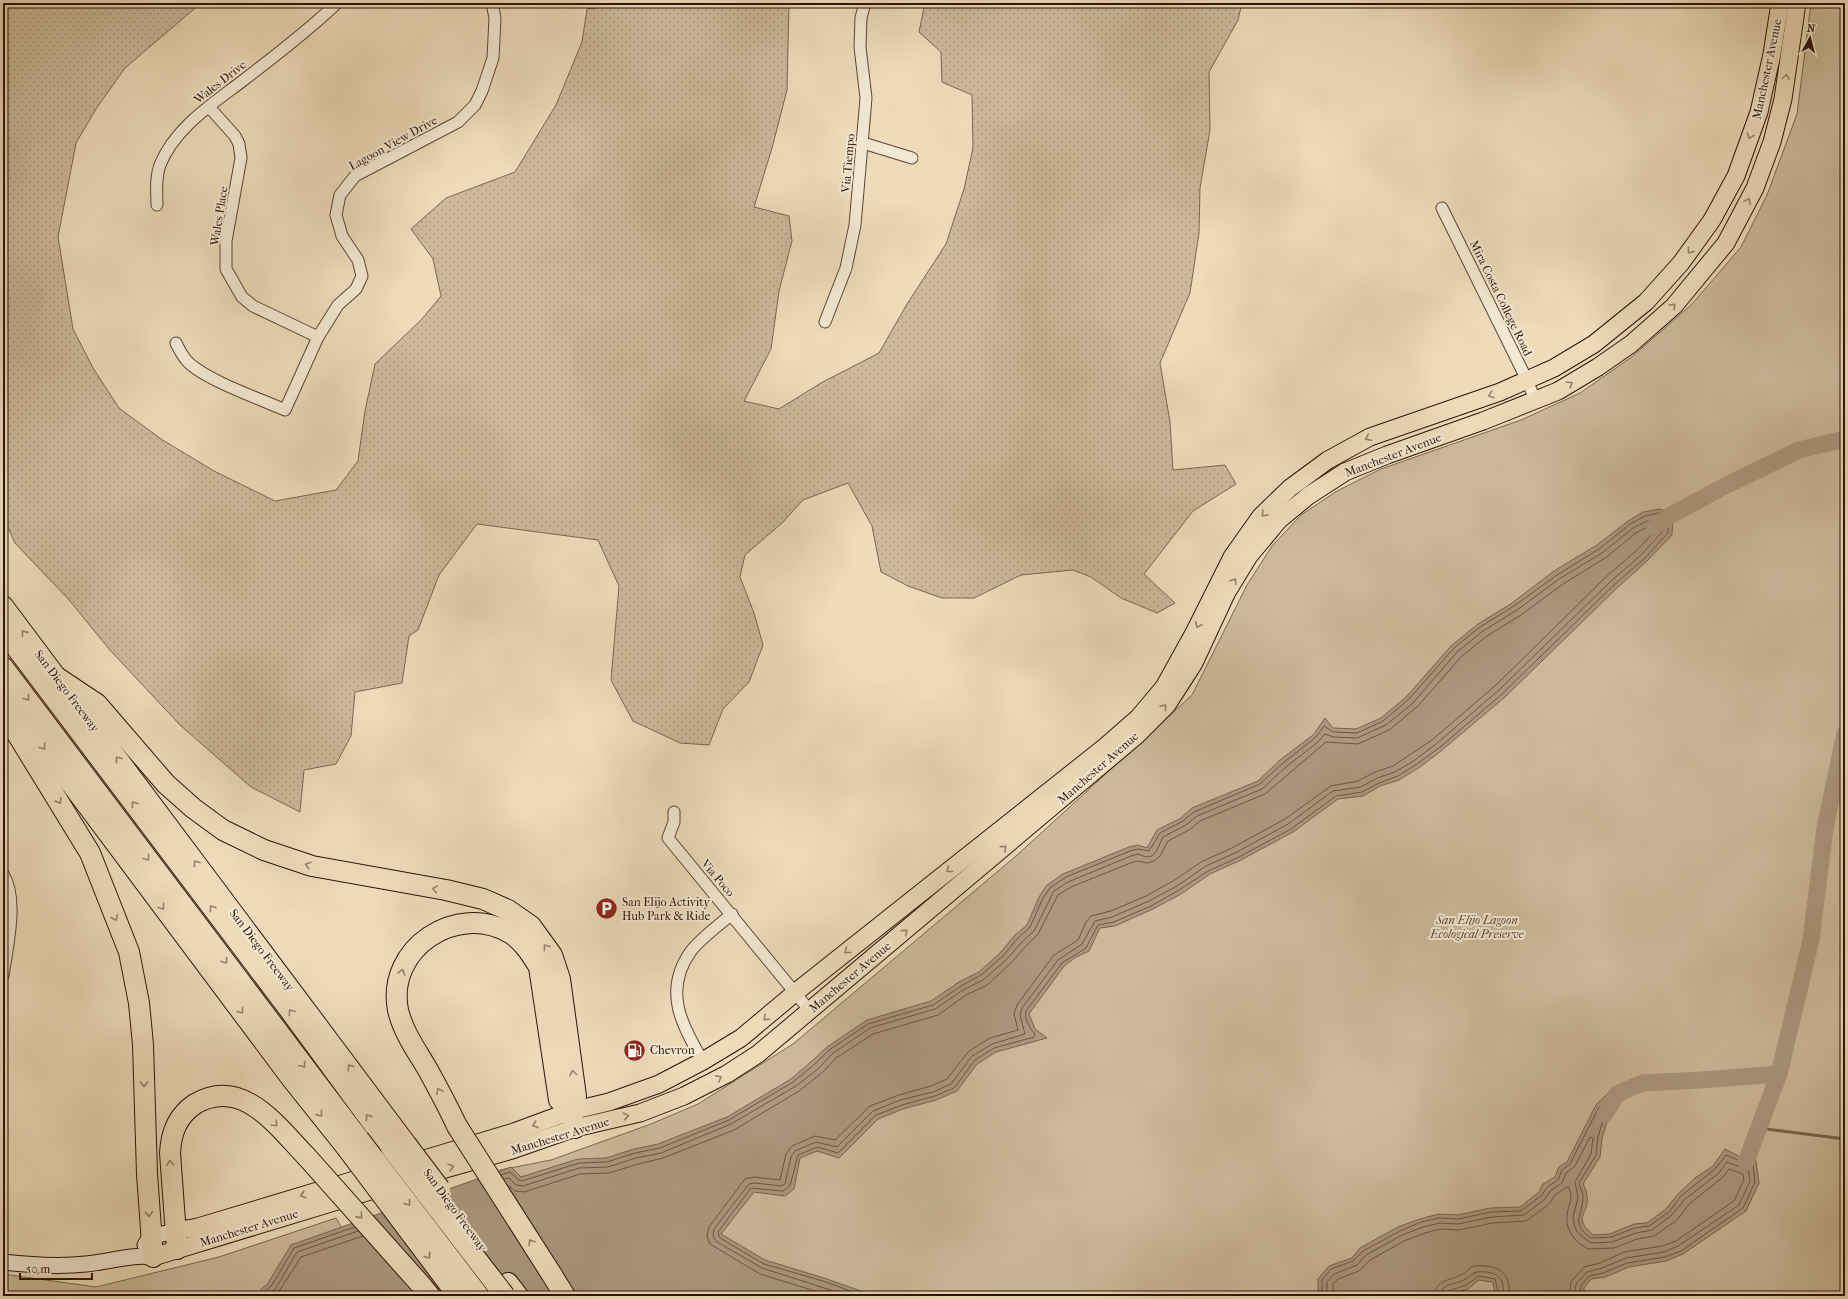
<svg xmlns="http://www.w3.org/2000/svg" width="1848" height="1299" font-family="'IM FELL French Canon',serif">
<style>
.grass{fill:url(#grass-dots);stroke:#7c6650}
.green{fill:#ccb99b;stroke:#7c6650}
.water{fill:#ab977d;stroke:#78624d}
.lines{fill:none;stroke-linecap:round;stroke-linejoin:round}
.shore{stroke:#6c5542;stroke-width:1}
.stream{stroke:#78624d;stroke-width:3}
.river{stroke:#ab977d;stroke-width:17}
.street-casing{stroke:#5c4533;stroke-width:13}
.secondary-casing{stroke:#2c1306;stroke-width:17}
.primary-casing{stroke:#2c1306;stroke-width:19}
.highway-casing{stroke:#2c1306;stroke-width:22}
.street{stroke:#f3e8d2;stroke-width:11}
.secondary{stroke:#f3e8d2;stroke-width:15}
.primary{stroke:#eddbba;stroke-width:17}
.highway{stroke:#eddbba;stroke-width:20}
.highway-bridge-casing{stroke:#2c1306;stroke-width:22;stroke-linecap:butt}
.highway-bridge{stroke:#eddbba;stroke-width:20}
.oneway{stroke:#968169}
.labels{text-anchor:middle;stroke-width:4;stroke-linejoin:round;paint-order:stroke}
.street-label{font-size:12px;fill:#2c1306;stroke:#f3e8d2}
.poi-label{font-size:12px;fill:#2c1306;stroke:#f3e8d2;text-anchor:start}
.park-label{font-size:12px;font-style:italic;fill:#5c4533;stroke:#f3e8d2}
</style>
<defs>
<pattern id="grass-dots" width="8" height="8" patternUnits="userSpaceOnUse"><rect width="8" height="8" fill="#ccb99b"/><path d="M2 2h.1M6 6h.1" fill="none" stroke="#af9e84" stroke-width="1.8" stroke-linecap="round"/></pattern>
</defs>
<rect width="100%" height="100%" fill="#eddbba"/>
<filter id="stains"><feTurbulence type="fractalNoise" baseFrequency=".005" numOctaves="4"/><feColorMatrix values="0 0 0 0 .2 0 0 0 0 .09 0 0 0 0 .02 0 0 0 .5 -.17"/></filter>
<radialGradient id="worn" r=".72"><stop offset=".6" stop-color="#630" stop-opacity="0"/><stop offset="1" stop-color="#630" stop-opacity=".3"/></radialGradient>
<path class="grass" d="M3 3H201L125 68 96 109 76 143 58 237 73 329 93 368 119 408 161 439 214 471 275 501 336 490 358 461 365 411 375 364 422 319 441 296 433 259 411 229 446 198 515 172 556 105 582 42 587 9 637 3H789L787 90 772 148 754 207 789 216 792 241 779 291 771 349 744 401 779 409 821 383 879 353 907 304 946 244 964 189 973 148 972 95 942 82 941 52 919 32 925 3H1242L1238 20 1209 72 1210 130 1200 188 1199 233 1190 293 1160 363 1170 422 1173 470 1225 465 1236 484 1193 511 1144 574 1175 603 1157 613 1121 598 1091 577 1073 570 1021 575 974 598H942L908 586 881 572 872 526 848 483 803 500 782 523 745 555 740 577 754 613 763 645 749 682 723 709 709 745 680 743 633 721 611 680 619 586 598 540 477 524 439 575 418 630 409 636 402 683 355 692 351 736 336 764 304 770 300 812 251 787 180 725 109 649 70 601 15 543 3 516Z"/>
<g class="green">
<path d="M1811 3H1845V1296H594L500 1170 551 1160 651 1124 698 1104 793 1044 1016 856 1192 695 1247 585 1272 546 1301 515 1337 491 1381 469 1521 420 1580 393 1633 356 1692 304 1741 247 1767 195 1797 114Z"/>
<path d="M336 1218 382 1296H3V1274L96 1287 219 1257Z"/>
</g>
<g class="water">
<path d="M1660 509 1673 514 1672 535 1647 561 1617 588 1505 697 1441 751 1420 767 1399 780 1380 786 1363 796 1338 799 1293 832 1239 861 1210 874 1181 894 1153 909 1115 926 1100 928 1089 951 1076 957 1064 966 1029 1014 1035 1029 1047 1038 996 1052 977 1064 957 1091 936 1100 903 1109 878 1119 839 1158 817 1151 800 1158 794 1189 785 1196 754 1192 721 1234 765 1260 824 1278 875 1296H254L268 1283 291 1245 511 1167 521 1177 578 1159 606 1158 634 1149 658 1144 727 1117 791 1079 812 1061 827 1047 867 1020 931 1001 959 982 979 972 1000 953 1015 935 1027 925 1039 897 1047 885 1063 874 1129 847 1138 845 1147 848 1157 830 1181 818 1192 808 1258 781 1280 760 1313 735 1325 718 1333 728 1356 729 1381 718 1406 697 1451 646 1478 624 1512 603 1554 571 1597 545 1628 521 1643 512Z"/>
<path d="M1610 1091 1617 1094 1615 1104 1610 1112 1602 1138 1600 1157 1583 1184C1585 1188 1587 1192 1587 1196 1590 1215 1571 1215 1593 1235L1610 1234 1634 1224 1647 1223 1666 1209 1678 1194 1695 1178 1713 1166 1725 1149 1742 1158 1748 1150 1749 1141 1753 1140 1759 1183 1746 1211 1683 1254 1666 1261 1629 1267 1605 1277 1591 1279 1584 1288V1296H1495L1493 1282 1479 1280 1468 1289 1444 1296H1312L1318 1293V1279L1329 1266 1352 1258 1360 1248 1398 1227 1420 1219 1439 1214 1458 1215 1490 1208 1520 1207 1539 1192 1543 1184 1555 1177 1559 1167 1567 1162 1596 1105Z"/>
</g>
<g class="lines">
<g class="shore">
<path d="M501 1175 510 1172 519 1180 522 1181 579 1163 607 1162 635 1153 660 1148 729 1120 793 1082 815 1064 829 1050 868 1024 933 1005 961 986 981 975 1003 956 1018 938 1030 927 1043 898 1050 888 1066 877 1130 851 1138 849 1149 851 1160 833 1183 821 1194 812 1260 784 1283 763 1315 738 1324 726 1333 732 1357 733 1383 721 1409 699 1454 648 1480 627 1514 606 1557 575 1599 549 1630 524 1645 516 1659 513 1668 516V533L1645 558 1614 585 1502 694 1439 748 1417 764 1398 776 1379 783 1362 792 1336 796 1291 829 1237 858 1208 871 1179 890 1151 906 1114 922 1098 925 1086 948 1062 963 1026 1011C1024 1018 1030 1029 1035 1034L1034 1037 994 1048 975 1060 954 1088 935 1096 902 1105 876 1115 838 1153 817 1147 798 1155 790 1186 783 1191 751 1188 718 1232 720 1238 764 1264 823 1281 864 1296"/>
<path d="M504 1179 509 1178 516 1185 523 1186 579 1168 608 1167 636 1158 661 1153 731 1124 796 1086 819 1068 832 1054 870 1028 935 1009 963 990 983 980 1006 960 1022 942 1034 931 1054 891 1068 882 1131 856 1138 854 1146 857 1152 856 1156 852 1163 837 1186 825 1197 816 1262 789 1286 767 1318 742 1325 734 1333 737 1357 738 1386 725 1413 703 1457 652 1483 631 1517 610 1559 579 1602 553 1633 528 1647 521 1659 518 1663 520V531L1641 555 1610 582 1499 690 1436 744 1415 760 1395 772 1377 778 1361 787 1333 791 1288 824 1235 853 1206 866 1177 886 1149 901 1112 917 1095 921 1082 944 1058 960 1022 1008 1020 1015 1025 1034 992 1044 972 1056 951 1084 933 1092 900 1100 873 1111 837 1147 816 1142 795 1151 791 1157 785 1184 781 1186 755 1183 749 1184 714 1229 713 1236 717 1242 762 1268 849 1296"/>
<path d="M508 1185 515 1191 524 1192 580 1174 609 1173 638 1164 663 1158 734 1130 799 1091 823 1072 836 1058 873 1034 938 1015 966 995 987 985 1010 964 1026 946 1038 934 1058 895 1071 887 1133 862 1137 861 1147 863 1154 861 1160 856 1168 841 1189 830 1200 821 1265 794 1326 742 1358 744 1389 730 1417 707 1462 656 1487 636 1521 615 1563 584 1605 558 1636 533 1649 526H1657V529L1637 550 1606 577 1495 686 1432 740 1393 766 1375 772 1358 781 1331 786 1285 819 1232 848 1203 861 1173 881 1146 896 1111 911 1091 916 1086 922 1078 940 1054 955 1017 1005 1014 1014 1018 1030 990 1038 969 1051 947 1079 931 1086 899 1095 870 1106 835 1140 815 1136 792 1146 786 1154 780 1180 754 1177 745 1179 709 1227 707 1236 710 1244 760 1274 831 1296"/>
<path d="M260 1296 272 1285 294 1248 355 1227"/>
<path d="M268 1296 276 1288 297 1252 358 1231"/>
<path d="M276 1296 301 1257 363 1236"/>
<path d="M1321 1296 1322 1293V1280L1331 1269 1353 1261 1363 1251 1400 1231 1421 1222 1439 1218 1458 1219 1491 1212 1521 1211 1542 1195 1547 1187 1558 1180 1562 1170 1570 1164 1599 1107 1609 1099 1612 1102 1606 1111 1598 1137 1596 1155 1579 1183C1580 1188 1584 1194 1583 1199 1581 1219 1571 1223 1591 1238L1611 1237 1635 1228 1649 1226 1669 1212 1681 1196 1715 1169 1726 1155 1742 1162 1749 1156H1752L1755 1182 1743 1208 1681 1251 1665 1257 1627 1263 1603 1273 1589 1276 1581 1286 1580 1296"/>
<path d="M1327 1296V1282L1334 1274 1357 1265 1366 1255 1402 1235 1423 1227 1440 1223 1458 1224 1492 1217 1524 1215 1545 1199 1550 1191 1562 1183 1566 1173 1575 1166 1590 1137 1593 1138 1591 1154 1575 1182 1578 1198 1573 1217 1575 1228 1578 1233 1591 1243 1612 1242 1636 1233 1652 1230 1672 1215 1684 1200 1719 1173 1727 1162 1740 1167H1748L1750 1181 1739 1205 1678 1246 1664 1252 1626 1258 1602 1268 1587 1272 1576 1284 1575 1296"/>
<path d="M1333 1296V1284L1338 1279 1359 1271 1370 1260 1404 1241 1425 1233 1440 1229 1459 1230 1492 1223 1526 1221 1549 1204 1555 1195 1567 1187 1569 1188C1574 1202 1568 1203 1567 1216 1565 1230 1576 1244 1589 1249L1614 1248 1637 1239 1654 1236 1677 1220 1689 1204 1723 1177 1729 1169 1743 1174 1744 1180 1734 1201 1676 1241 1662 1246 1624 1252 1600 1263 1584 1267 1571 1282 1569 1296"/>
<path d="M1435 1296C1435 1279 1450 1281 1461 1275 1466 1273 1469 1268 1474 1266 1478 1265 1482 1266 1486 1266 1506 1269 1509 1277 1510 1296"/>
<path d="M1441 1296C1441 1282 1455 1285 1464 1280 1468 1278 1471 1275 1474 1273 1478 1271 1482 1272 1486 1272 1502 1274 1503 1281 1504 1296"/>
<path d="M1446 1296 1448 1291 1466 1285 1479 1276 1495 1279 1499 1296"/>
</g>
<path class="stream" d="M1758 1128 1845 1139"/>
<g class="river">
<path d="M1654 527 1673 514 1723 487 1799 450 1845 439"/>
<path d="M1605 1114 1617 1094 1642 1083 1701 1080 1779 1074"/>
<path d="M1746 1162 1779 1074 1811 940 1825 828 1845 733"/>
</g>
<defs>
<g id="street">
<path d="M209 107 235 136 239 144 241 158 226 241V269L242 297 253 306 318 337"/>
<path d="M863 143 912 158"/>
<path d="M157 205C157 192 155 178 160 165 175 127 214 103 245 79 276 55 308 31 337 3"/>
<path d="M1442 208 1527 380 1535 400"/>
<path d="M825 322 846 268 855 225 866 98 860 47 861 18 865 3"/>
<path d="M176 343C180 351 183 358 190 364 211 382 258 398 285 410L318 337 338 305 356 289 362 276 358 260 342 236 336 215 340 195 355 176 458 122 475 105 482 91 493 58 495 18 492 3"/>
<path d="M674 812V822L668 838 810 1011"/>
<path d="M3 874C19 899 7 947 3 976"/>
<path d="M703 1061C681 1025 663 990 691 951 701 938 719 925 732 914"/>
</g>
<g id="secondary">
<path d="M145 1245 150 1237 175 1231"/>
<path d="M3 1262C30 1265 59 1267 86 1264 109 1262 130 1254 153 1257"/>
</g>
<g id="primary">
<path d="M408 1164 514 1132 571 1111 609 1102 659 1084 703 1061 741 1038 796 992 1106 746 1138 718 1164 687 1195 631 1232 557 1261 516 1290 488 1328 460 1370 437 1500 392 1554 368 1594 344 1646 302 1681 263 1712 220 1736 176 1759 112 1772 54 1780 3"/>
<path d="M417 1177 512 1150 575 1128 640 1113 684 1096 727 1074 758 1054 1136 736 1167 705 1194 663 1227 592 1249 556 1279 520 1308 496 1345 472 1387 455 1483 421 1558 391 1598 367 1631 344 1674 306 1726 243 1755 188 1772 142 1783 99 1797 3"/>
<path d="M175 1231 198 1227 381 1172"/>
<path d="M153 1257 390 1185"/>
</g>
<g id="highway">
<path d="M3 606 406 1144"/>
<path d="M3 630 288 1008 391 1148"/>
<path d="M3 667 359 1139"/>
<path d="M55 676 97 704 166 784 193 808 223 830 264 850 312 866 446 890 483 899 508 910 531 926 552 955 560 979 576 1096 571 1111 575 1128"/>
<path d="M3 693 14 729 90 853 129 952 139 1003 143 1045 147 1174 153 1257"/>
<path d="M16 710 291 1078 346 1147"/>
<path d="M457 1126C448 1107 438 1088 428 1070 417 1051 403 1032 398 1010 386 948 457 902 510 933 523 941 531 954 539 967L559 1100 571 1111"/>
<path d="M177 1249 170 1153C171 1133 177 1116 195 1104 242 1076 277 1126 306 1156"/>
<path d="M552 1275 565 1296"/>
<path d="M508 1283 518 1296"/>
<path d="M421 1285 430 1296"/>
</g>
</defs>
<use href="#street" class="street-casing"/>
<use href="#secondary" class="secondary-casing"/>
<use href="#primary" class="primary-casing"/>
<use href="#highway" class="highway-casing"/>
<use href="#street" class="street"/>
<use href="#secondary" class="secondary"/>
<use href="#primary" class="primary"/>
<use href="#highway" class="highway"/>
<defs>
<g id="highway-bridge">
<path d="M457 1126 552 1275"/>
<path d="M359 1139 479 1296"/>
<path d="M406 1144 440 1189"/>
<path d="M346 1147 458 1296"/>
<path d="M391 1148 505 1296"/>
<path d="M306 1156 421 1285"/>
</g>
</defs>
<use href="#highway-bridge" class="highway-bridge-casing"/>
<use href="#highway-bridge" class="highway-bridge"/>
</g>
<defs><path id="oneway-chevron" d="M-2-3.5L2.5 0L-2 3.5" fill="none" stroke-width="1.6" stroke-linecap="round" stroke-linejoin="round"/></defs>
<g class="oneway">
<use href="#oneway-chevron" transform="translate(1786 77) rotate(-82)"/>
<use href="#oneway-chevron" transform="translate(1750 136) rotate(110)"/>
<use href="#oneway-chevron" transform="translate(1748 201) rotate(-62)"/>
<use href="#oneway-chevron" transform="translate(1690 251) rotate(125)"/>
<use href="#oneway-chevron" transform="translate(1673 306) rotate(-46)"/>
<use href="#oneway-chevron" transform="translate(1570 384) rotate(-31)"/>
<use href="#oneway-chevron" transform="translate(1491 395) rotate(161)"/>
<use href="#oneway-chevron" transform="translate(1368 438) rotate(154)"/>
<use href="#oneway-chevron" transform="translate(1264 514) rotate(133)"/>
<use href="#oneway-chevron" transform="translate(1234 581) rotate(-58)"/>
<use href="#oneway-chevron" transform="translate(1198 625) rotate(116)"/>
<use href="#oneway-chevron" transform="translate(24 633) rotate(-127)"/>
<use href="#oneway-chevron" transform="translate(27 698) rotate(52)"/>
<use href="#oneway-chevron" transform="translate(1164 707) rotate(-49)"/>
<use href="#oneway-chevron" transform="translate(43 747) rotate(54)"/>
<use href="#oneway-chevron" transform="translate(118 759) rotate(-127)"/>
<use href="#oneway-chevron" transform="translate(59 801) rotate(59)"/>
<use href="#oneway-chevron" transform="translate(134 804) rotate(-127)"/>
<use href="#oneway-chevron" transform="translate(1004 848) rotate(-40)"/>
<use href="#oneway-chevron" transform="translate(147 858) rotate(53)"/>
<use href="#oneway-chevron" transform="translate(196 863) rotate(-127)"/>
<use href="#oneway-chevron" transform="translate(308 865) rotate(-163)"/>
<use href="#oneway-chevron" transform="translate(949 870) rotate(142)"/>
<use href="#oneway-chevron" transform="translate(435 889) rotate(-170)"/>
<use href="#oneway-chevron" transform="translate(162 907) rotate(53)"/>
<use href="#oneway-chevron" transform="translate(212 908) rotate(-127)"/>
<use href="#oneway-chevron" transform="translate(115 918) rotate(68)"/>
<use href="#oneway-chevron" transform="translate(905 932) rotate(-40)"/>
<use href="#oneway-chevron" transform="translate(546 947) rotate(-126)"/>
<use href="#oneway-chevron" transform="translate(847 951) rotate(142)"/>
<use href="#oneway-chevron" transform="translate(225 961) rotate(53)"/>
<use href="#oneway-chevron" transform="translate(402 972) rotate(-71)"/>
<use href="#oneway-chevron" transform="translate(241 1011) rotate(53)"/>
<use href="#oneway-chevron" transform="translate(291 1012) rotate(-126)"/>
<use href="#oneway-chevron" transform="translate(766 1018) rotate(138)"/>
<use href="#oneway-chevron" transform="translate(303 1065) rotate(53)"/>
<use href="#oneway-chevron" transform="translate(350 1067) rotate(-126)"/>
<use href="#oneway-chevron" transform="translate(573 1073) rotate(-98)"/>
<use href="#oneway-chevron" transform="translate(719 1078) rotate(-27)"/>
<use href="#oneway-chevron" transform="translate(144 1084) rotate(89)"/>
<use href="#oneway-chevron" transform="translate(439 1091) rotate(-118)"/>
<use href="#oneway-chevron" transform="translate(320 1114) rotate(51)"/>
<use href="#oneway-chevron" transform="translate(626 1116) rotate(-13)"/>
<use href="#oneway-chevron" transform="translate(368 1117) rotate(-126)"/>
<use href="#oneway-chevron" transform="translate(275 1124) rotate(46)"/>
<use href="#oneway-chevron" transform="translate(535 1125) rotate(160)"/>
<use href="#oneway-chevron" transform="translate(170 1163) rotate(-94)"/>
<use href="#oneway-chevron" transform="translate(451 1167) rotate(-16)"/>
<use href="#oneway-chevron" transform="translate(303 1195) rotate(164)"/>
<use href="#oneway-chevron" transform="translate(408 1203) rotate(53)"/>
<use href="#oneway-chevron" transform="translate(149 1214) rotate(87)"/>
<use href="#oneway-chevron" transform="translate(360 1216) rotate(48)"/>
<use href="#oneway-chevron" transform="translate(531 1242) rotate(-122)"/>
<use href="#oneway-chevron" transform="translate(428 1256) rotate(53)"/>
</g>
<defs>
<symbol id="parking-disc" viewBox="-11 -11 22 22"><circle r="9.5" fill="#8f2418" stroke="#f3e8d2"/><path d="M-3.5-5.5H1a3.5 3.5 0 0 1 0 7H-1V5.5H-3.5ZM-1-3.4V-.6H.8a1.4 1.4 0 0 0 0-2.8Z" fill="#fff"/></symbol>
<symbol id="fuel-disc" viewBox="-11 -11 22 22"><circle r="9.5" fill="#8f2418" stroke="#f3e8d2"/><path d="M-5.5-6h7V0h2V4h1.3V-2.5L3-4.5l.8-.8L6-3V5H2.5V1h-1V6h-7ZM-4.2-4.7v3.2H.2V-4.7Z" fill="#fff"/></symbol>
</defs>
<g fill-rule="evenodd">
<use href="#parking-disc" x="594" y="896" width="25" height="25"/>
<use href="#fuel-disc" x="622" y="1038" width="25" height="25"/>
</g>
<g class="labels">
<g class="street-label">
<text transform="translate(1767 69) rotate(-78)" y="4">Manchester Avenue</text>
<text transform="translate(220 82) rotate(-38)" y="4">Wales Drive</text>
<text transform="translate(393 143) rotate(-29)" y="4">Lagoon View Drive</text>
<text transform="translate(848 163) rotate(-85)" y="4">Via Tiempo</text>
<text transform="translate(219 216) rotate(-81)" y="4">Wales Place</text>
<text transform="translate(1501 298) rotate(64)" y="4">Mira Costa College Road</text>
<text transform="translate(1393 455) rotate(-21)" y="4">Manchester Avenue</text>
<text transform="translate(67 691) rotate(53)" y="4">San Diego Freeway</text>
<text transform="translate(1098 768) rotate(-41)" y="4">Manchester Avenue</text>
<text transform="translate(718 878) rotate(50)" y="4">Via Poco</text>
<text transform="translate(262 950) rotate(53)" y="4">San Diego Freeway</text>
<text transform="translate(850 977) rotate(-40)" y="4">Manchester Avenue</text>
<text transform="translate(560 1136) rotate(-17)" y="4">Manchester Avenue</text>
<text transform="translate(455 1210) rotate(54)" y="4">San Diego Freeway</text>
<text transform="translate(249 1228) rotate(-17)" y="4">Manchester Avenue</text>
</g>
<g class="poi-label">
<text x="622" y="906">San Elijo Activity<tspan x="622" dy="14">Hub Park &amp; Ride</tspan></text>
<text x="650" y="1054">Chevron</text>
</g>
<g class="park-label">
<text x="1477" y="924">San Elijo Lagoon<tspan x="1477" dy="14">Ecological Preserve</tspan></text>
</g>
</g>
<rect width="1848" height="1299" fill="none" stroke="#eddbba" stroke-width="16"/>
<rect x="4" y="4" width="1840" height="1291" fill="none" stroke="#2c1306" stroke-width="2"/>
<rect x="8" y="8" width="1832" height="1283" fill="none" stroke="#2c1306"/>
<g transform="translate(1810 38) rotate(7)" stroke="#f3e8d2" stroke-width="3" paint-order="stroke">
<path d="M0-3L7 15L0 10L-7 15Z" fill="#2c1306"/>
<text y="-6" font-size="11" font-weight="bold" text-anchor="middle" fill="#2c1306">N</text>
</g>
<path d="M20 1273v6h72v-6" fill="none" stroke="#2c1306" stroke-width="2"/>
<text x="26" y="1273" font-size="12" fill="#2c1306" stroke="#f3e8d2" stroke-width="3" paint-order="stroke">50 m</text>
<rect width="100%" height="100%" filter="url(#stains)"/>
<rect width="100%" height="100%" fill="url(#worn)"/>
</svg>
